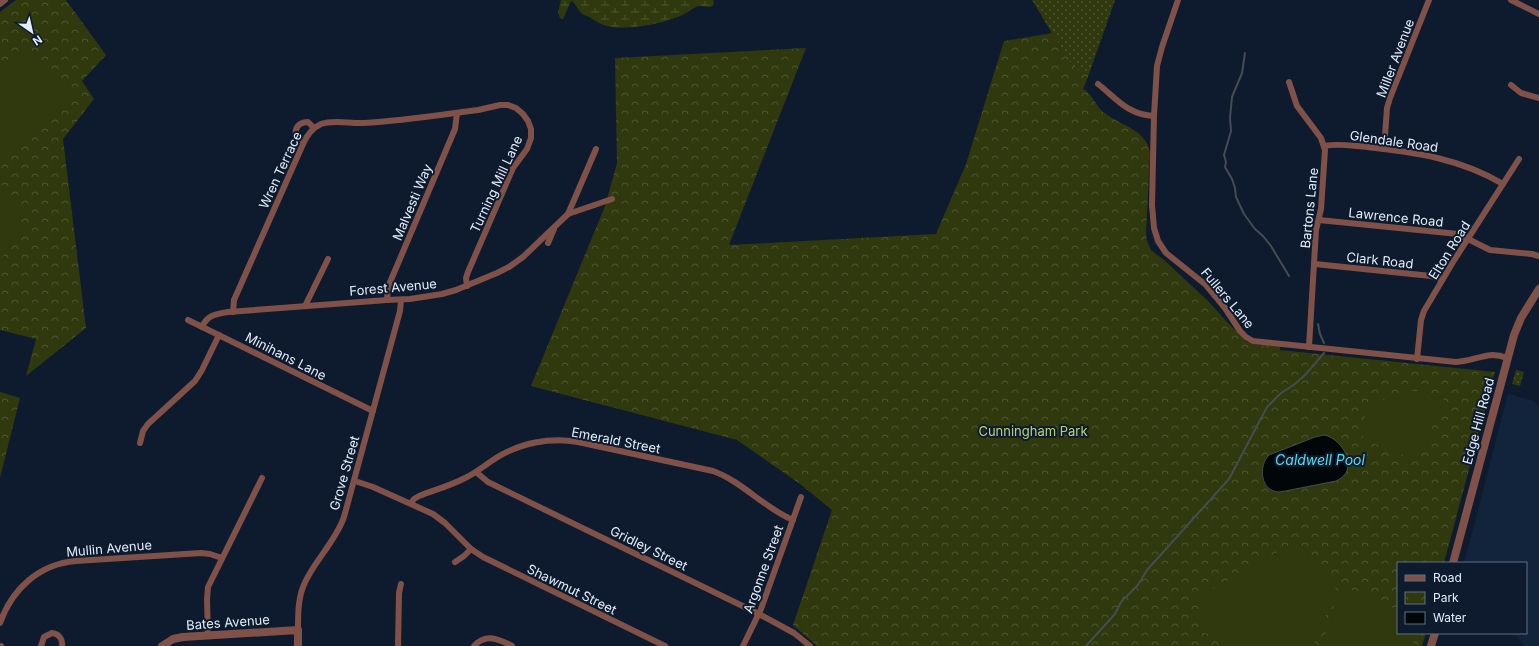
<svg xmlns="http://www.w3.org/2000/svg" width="1539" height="646" font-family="Inter,sans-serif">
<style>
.built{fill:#12243c}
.grass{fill:url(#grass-dots)}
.wetland{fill:url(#wetland-marsh)}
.park{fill:url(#park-crowns)}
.pitch{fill:#2f390d}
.water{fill:#010709;stroke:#454c51}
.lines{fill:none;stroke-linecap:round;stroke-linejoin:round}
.stream{stroke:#454c51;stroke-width:2}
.minor{stroke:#805148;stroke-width:6}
.tertiary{stroke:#805148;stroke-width:8}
.labels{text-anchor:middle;stroke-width:4;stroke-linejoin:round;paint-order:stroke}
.street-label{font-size:13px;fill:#e3edfa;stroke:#0e1b2e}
.park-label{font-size:13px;fill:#bad279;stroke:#0e1b2e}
.water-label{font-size:14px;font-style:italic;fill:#55dce9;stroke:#0e1b2e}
</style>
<defs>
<pattern id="grass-dots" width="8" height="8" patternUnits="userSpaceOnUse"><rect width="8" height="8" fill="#2f390d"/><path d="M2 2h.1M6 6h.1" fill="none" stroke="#4d5631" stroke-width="1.8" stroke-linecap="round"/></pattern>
<pattern id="wetland-marsh" width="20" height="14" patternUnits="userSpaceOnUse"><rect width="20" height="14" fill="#2f390d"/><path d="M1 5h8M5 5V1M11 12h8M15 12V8" fill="none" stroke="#4d5631"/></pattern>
<pattern id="park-crowns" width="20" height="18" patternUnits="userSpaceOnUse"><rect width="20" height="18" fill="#2f390d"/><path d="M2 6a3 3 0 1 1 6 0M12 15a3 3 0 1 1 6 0" fill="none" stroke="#4d5631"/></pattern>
</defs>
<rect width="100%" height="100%" fill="#0e1b2e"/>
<path class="built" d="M1508 394 1533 401 1539 406V646H1525L1514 633H1526V563H1464Z"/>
<g class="grass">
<path d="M1032 0H1115L1089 74 1073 68Z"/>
<path d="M1516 370 1524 372 1520 386 1512 384Z"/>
</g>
<path class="wetland" d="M561 0H713L714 2 713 6C707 9 703 4 696 7 693 8 691 10 688 12 669 23 629 31 607 26 598 24 591 17 582 14L573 2 571 1 563 19 560 18 558 13Z"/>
<g class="park">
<path d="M16 0H66L106 55 82 81 94 99 63 139 86 328 26 376 36 339 0 330V12Z"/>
<path d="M1053 33 1073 67 1089 74 1083 89C1093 94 1096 108 1106 114 1122 126 1147 130 1150 153L1146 234 1147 241 1151 250 1164 260 1208 301 1228 323 1246 341 1257 345 1280 346V350L1495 372 1444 563H1398V633H1426L1422 646H817L793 625 832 510 800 484 737 440 531 386 605 206 617 163 615 58 806 48 729 245 936 234 966 164 1004 41Z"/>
<path d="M0 392 20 398 0 478Z"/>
</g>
<g class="pitch">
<path d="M29 48 73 92 3 160 0 157V76Z"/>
<path d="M0 182 16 202 20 219 16 240 0 260Z"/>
<path d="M1413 391H1423L1444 399 1421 454 1411 458 1363 439C1363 435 1361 428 1362 424 1369 402 1392 393 1413 391Z"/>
<path d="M1297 541 1336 589 1313 646H1235L1201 631 1202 595Z"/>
<path d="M1340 585 1398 610V633H1417L1412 646H1322Z"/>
</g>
<path class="water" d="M1324 435C1344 439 1360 471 1336 481L1280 492C1260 492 1258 466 1269 455L1315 437Z"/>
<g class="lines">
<g class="stream">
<path d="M1245 53 1242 73 1232 97 1230 118 1231 131 1224 155 1226 162 1225 167 1232 179 1235 188 1236 197 1244 214 1255 229 1263 236 1271 246 1289 276"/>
<path d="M1318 324 1320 334 1324 343"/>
<path d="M1086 646 1115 614 1121 602 1138 585 1147 570 1229 479 1267 407 1281 393 1295 384 1306 374 1324 353"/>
</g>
<g class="minor">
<path d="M1178 0 1162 47 1157 66 1154 116 1152 205 1154 228 1158 241 1166 253 1206 285 1225 308 1240 331 1246 337 1253 341 1456 362C1477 361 1487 350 1507 358"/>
<path d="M1511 0 1539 14"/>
<path d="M0 4 5 0"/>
<path d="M1289 82 1297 106 1321 138 1325 150 1321 209 1316 230 1309 347"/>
<path d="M1098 84C1117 99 1128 115 1154 116"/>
<path d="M1511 85 1521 93 1539 98"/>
<path d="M303 144C291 137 294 122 308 122L314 128"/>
<path d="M1324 146C1338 143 1353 146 1367 147 1415 152 1461 159 1503 184"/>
<path d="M1384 149 1387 108 1390 98 1429 0"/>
<path d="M568 214 596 149"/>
<path d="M1319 220 1458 234 1490 250 1532 254 1539 256"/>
<path d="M548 243 554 229"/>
<path d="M1315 264 1431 276 1442 280"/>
<path d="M387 300 388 287 455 129 457 113"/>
<path d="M305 306 328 259"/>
<path d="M233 312 234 300 303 144C307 135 312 128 321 124 335 119 350 124 364 123 402 121 440 115 478 110L500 105H508L516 108 523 114 528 121 531 129V138L527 149 513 168 468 272 466 278 467 286"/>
<path d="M188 320 373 411"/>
<path d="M202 327C207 315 216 314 228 312L387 300 410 299 442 294 456 290 497 273 509 267 523 257 568 214 612 199"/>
<path d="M1417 359 1421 320 1424 311 1453 262 1519 159"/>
<path d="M140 443 143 431 148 424 195 381 202 370 219 335"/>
<path d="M476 472 488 482 759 614 794 633 810 646"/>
<path d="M355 481 373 487 433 514 445 523 471 549 483 557 665 646"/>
<path d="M411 503 414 499 419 496C434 490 450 486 465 478 476 473 485 465 496 458 520 443 550 437 578 442L713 471C743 482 764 508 793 520"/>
<path d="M455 562 464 556 471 549"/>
<path d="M0 623C12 589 39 564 76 561L201 553 210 554 222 558"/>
<path d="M298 630C298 616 298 600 303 587 312 563 335 543 344 517L400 311 401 300"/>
<path d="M208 635 207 599 208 587 262 478"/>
<path d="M0 646H1"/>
<path d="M41 646 44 637 52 633C59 634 63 639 62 646"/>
<path d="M398 646 399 593 401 584"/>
<path d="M474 646C486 633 499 639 512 646"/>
<path d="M743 646 761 609 801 497"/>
</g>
<g class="tertiary">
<path d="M1453 563 1514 335 1521 318 1539 289"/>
<path d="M162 646 173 639 183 637 298 630V646"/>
<path d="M1431 646 1435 633"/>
</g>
</g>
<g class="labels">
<g class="street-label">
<text transform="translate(1395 58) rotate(-69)" y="5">Miller Avenue</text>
<text transform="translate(1394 141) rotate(8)" y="5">Glendale Road</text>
<text transform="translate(280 170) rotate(-65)" y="5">Wren Terrace</text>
<text transform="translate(496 184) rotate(-65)" y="5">Turning Mill Lane</text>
<text transform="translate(412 202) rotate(-67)" y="5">Malvesti Way</text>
<text transform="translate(1309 208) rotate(-84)" y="5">Bartons Lane</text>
<text transform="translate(1396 217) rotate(6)" y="5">Lawrence Road</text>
<text transform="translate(1449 250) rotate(-58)" y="5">Elton Road</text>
<text transform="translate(1380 260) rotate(6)" y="5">Clark Road</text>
<text transform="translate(393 287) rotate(-5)" y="5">Forest Avenue</text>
<text transform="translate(1228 298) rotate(50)" y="5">Fullers Lane</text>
<text transform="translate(286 356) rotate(27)" y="5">Minihans Lane</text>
<text transform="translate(1478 421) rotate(-75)" y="5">Edge Hill Road</text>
<text transform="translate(616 440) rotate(11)" y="5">Emerald Street</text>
<text transform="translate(344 473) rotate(-74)" y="5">Grove Street</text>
<text transform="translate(109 548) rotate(-5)" y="5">Mullin Avenue</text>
<text transform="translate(649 548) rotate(26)" y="5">Gridley Street</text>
<text transform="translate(763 569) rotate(-70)" y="5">Argonne Street</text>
<text transform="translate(572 589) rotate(26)" y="5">Shawmut Street</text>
<text transform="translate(228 622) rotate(-4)" y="5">Bates Avenue</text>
</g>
<g class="park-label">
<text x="1033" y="436">Cunningham Park</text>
</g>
<g class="water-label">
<text x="1320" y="465">Caldwell Pool</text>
</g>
</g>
<rect x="1397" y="562" width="130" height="72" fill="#0e1b2e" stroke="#636f80"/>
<rect x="1405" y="575" width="20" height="6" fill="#805148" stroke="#636f80"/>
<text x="1433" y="582" font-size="12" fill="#e3edfa">Road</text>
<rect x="1405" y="592" width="20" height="12" fill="url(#park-crowns)" stroke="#636f80"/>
<text x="1433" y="602" font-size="12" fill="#e3edfa">Park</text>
<rect x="1405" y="612" width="20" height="12" fill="#010709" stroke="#636f80"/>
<text x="1433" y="622" font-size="12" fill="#e3edfa">Water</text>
<g transform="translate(32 32) rotate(146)" stroke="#0e1b2e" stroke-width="3" paint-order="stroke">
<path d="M0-3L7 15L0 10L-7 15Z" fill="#e3edfa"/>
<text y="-6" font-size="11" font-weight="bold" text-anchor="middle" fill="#e3edfa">N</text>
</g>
</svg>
